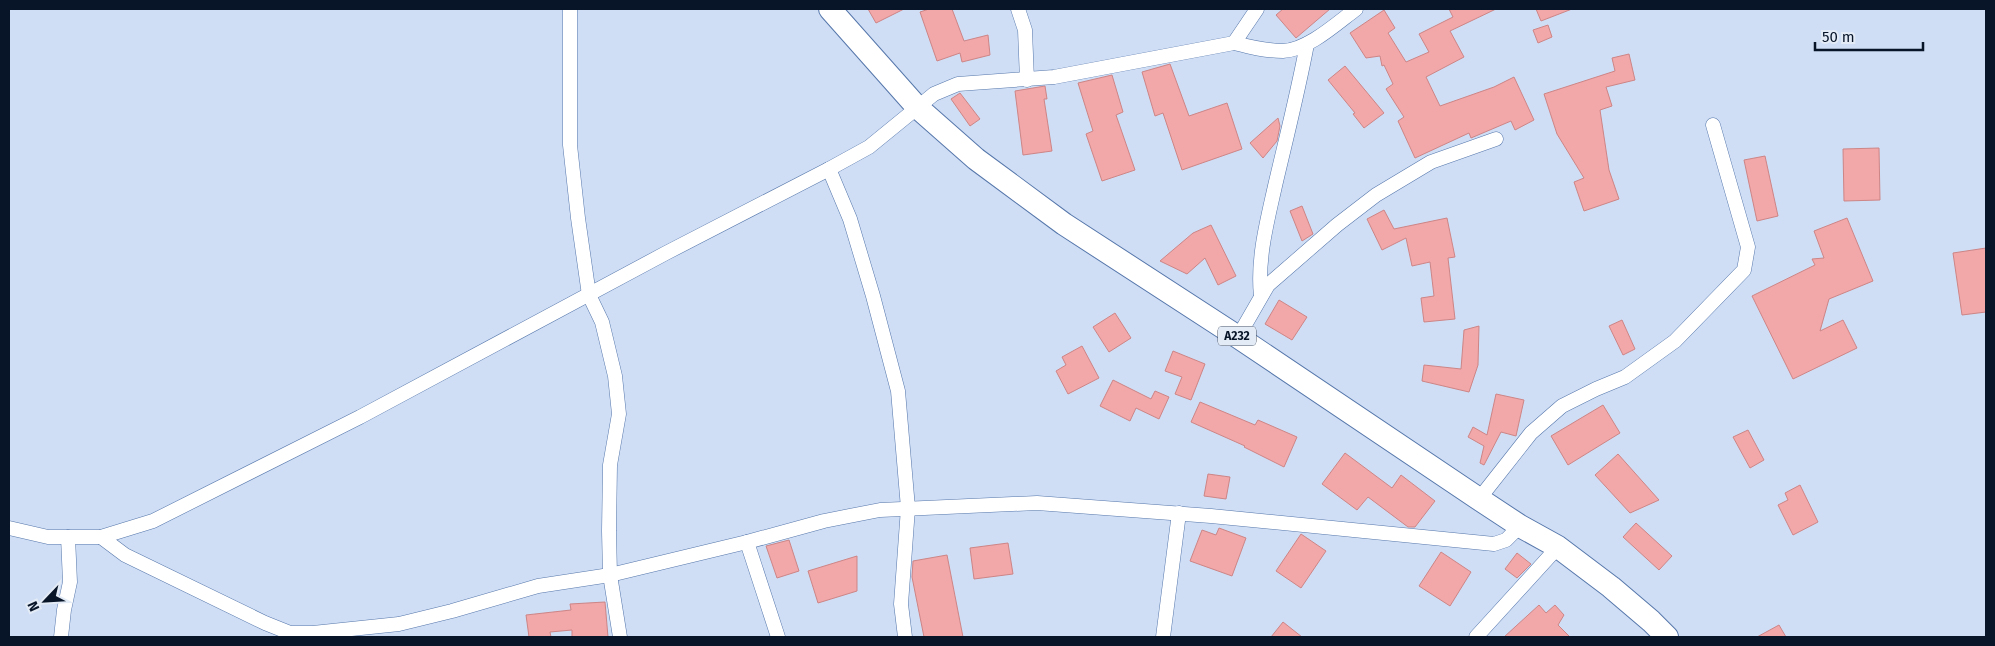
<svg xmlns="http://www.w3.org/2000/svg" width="1995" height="646" font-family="'Fira Sans',sans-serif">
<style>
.building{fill:#f2a7a8;stroke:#cd8586}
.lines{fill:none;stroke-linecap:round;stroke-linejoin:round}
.minor-casing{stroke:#5677ab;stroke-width:15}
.primary-casing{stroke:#5677ab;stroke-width:24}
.minor{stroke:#fff;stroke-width:14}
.primary{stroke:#fff;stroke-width:22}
.labels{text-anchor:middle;stroke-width:4;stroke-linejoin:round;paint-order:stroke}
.shield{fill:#e3ebf6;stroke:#4a5566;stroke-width:1}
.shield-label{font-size:12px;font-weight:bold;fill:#081529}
</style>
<rect width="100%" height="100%" fill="#cfdef5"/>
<g class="building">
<path d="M868 9H904L876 23Z"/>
<path d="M929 9H952L964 41 988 35 990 55 962 62 960 53 937 61 920 12Z"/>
<path d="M1283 9H1330L1296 38 1276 15Z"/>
<path d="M1449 9H1496L1450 31 1464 57 1426 77 1440 106 1494 87 1514 77 1534 120 1515 130 1511 121 1471 138 1469 133 1415 158 1398 121 1404 117 1386 89 1393 84 1384 65 1382 66 1380 56 1366 58 1350 33 1384 10 1395 28 1388 33 1406 62 1429 52 1419 34 1453 17Z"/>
<path d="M1536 9H1572L1541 21Z"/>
<path d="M1548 25 1552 37 1538 43 1533 30Z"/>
<path d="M1629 54 1635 80 1606 87 1612 106 1600 110 1609 170 1619 199 1584 211 1574 182 1584 178 1557 134 1544 94 1615 71 1612 58Z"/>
<path d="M1170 64 1189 116 1227 103 1242 149 1182 170 1163 113 1155 116 1142 72Z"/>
<path d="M1345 66 1384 113 1364 128 1353 114 1355 113 1328 80Z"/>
<path d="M1112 75 1123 112 1116 115 1135 170 1102 181 1086 134 1093 131 1078 83Z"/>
<path d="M1045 86 1047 99H1044L1052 151 1023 155 1015 91Z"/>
<path d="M960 93 980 119 970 126 951 99Z"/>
<path d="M1278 118 1280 126 1277 141 1263 158 1250 143Z"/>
<path d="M1879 148 1880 200 1844 201 1843 149Z"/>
<path d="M1765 156 1778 216 1757 221 1744 160Z"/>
<path d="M1302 206 1313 234 1302 241 1290 211Z"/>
<path d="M1384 210 1394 229 1447 218 1455 257 1448 258 1455 319 1424 322 1421 298 1434 296 1430 262 1412 266 1406 238 1382 250 1367 219Z"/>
<path d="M1847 218 1873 281 1829 299 1820 331 1843 320 1857 348 1793 379 1752 296 1815 265 1812 259 1824 258 1814 231Z"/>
<path d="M1211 225 1236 276 1218 285 1205 258 1187 274 1160 261 1193 233Z"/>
<path d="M1986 248V312L1962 315 1953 253Z"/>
<path d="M1279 300 1307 317 1292 340 1265 324Z"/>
<path d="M1115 313 1131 338 1109 352 1093 327Z"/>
<path d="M1622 320 1635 349 1623 355 1609 326Z"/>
<path d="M1479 326 1478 365 1469 392 1422 381 1424 365 1461 369 1464 330Z"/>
<path d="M1082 346 1099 378 1068 394 1056 371 1066 365 1062 357Z"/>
<path d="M1173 351 1205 364 1191 400 1175 394 1182 377 1165 371Z"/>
<path d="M1113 380 1151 399 1155 391 1169 397 1159 419 1136 408 1130 421 1100 406Z"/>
<path d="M1496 394 1524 400 1516 436 1501 432 1484 465 1480 463 1484 446 1468 437 1473 427 1487 435Z"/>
<path d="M1200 402 1255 425 1258 420 1297 437 1284 467 1244 447 1245 446 1191 422Z"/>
<path d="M1603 405 1620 433 1568 465 1551 436Z"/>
<path d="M1748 430 1764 460 1750 468 1733 437Z"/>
<path d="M1345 453 1392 488 1401 475 1435 501 1415 527H1408L1368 497 1357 510 1322 484Z"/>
<path d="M1618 454 1659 500 1630 513 1595 475Z"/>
<path d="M1208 474 1230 477 1226 499 1204 496Z"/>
<path d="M1800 485 1818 522 1793 535 1778 505 1788 500 1785 493Z"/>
<path d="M1636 523 1672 556 1659 570 1623 537Z"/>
<path d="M1219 528 1246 538 1232 576 1190 561 1202 530 1216 535Z"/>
<path d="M1301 534 1326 551 1301 588 1276 571Z"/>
<path d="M789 540 799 571 777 578 766 546Z"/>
<path d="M1008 543 1013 574 974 579 970 548Z"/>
<path d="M1441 552 1471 572 1450 606 1419 586Z"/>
<path d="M1517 553 1531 564 1517 578 1505 569Z"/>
<path d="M947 555 963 637H924L912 577 913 561Z"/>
<path d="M857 556V591L818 603 808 571Z"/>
<path d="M605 602 608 637H572V630L550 632 551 637H529L526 615 571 610 570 604Z"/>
<path d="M1539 605 1546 613 1555 605 1564 615 1558 625 1570 637H1504Z"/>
<path d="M1283 622 1302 637H1271Z"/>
<path d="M1779 625 1786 637H1757Z"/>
</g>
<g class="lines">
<defs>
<g id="minor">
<path d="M570 9V145L578 218 589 295 602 322 615 376 619 414 610 465 609 531 610 575 620 637"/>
<path d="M1018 9 1025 30 1027 80"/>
<path d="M1234 43 1257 9"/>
<path d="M829 169 850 219 873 296 898 391 908 508 901 604 905 637"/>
<path d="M1261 296C1257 259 1267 222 1275 186 1286 139 1298 92 1307 44"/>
<path d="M1238 337 1268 285 1337 225 1376 195 1431 162 1496 139"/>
<path d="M1479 499 1531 433 1562 406 1596 389 1625 377 1675 341 1744 270 1748 247 1713 125"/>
<path d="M9 528 48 537H101L153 521 360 417 666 253 829 169 869 147 934 94 958 84 1054 77 1234 43C1250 47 1266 51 1283 51 1308 50 1337 23 1356 9"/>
<path d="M101 537 125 555 265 623 290 633H313L399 624 452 611 538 586 610 575 747 542 824 521 880 510 1037 503 1211 516 1494 544 1506 540 1520 526"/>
<path d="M747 542 778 637"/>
<path d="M61 637 64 610 70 582 68 537"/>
<path d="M1163 637 1179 513"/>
<path d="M1476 637 1558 547"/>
</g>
<path id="primary" d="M830 9 917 107 976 159 1064 224 1238 337 1479 499 1520 526 1558 547 1611 587 1651 621 1667 637"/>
</defs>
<use href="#minor" class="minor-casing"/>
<use href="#primary" class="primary-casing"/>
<use href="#minor" class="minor"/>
<use href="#primary" class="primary"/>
</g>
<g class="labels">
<rect class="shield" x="1218" y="326.5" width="38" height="19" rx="4"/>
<g class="shield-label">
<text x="1237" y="340">A232</text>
</g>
</g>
<rect width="1995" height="646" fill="none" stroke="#081529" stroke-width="20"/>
<g transform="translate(45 601) rotate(245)" stroke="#e3ebf6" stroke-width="4" paint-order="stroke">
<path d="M0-4L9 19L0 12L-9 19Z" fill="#081529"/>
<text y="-8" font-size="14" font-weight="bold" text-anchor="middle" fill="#081529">N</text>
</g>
<path d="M1815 42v8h108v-8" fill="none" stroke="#081529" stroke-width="2.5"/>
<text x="1822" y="42" font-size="15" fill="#081529" stroke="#e3ebf6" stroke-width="4" paint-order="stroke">50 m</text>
</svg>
